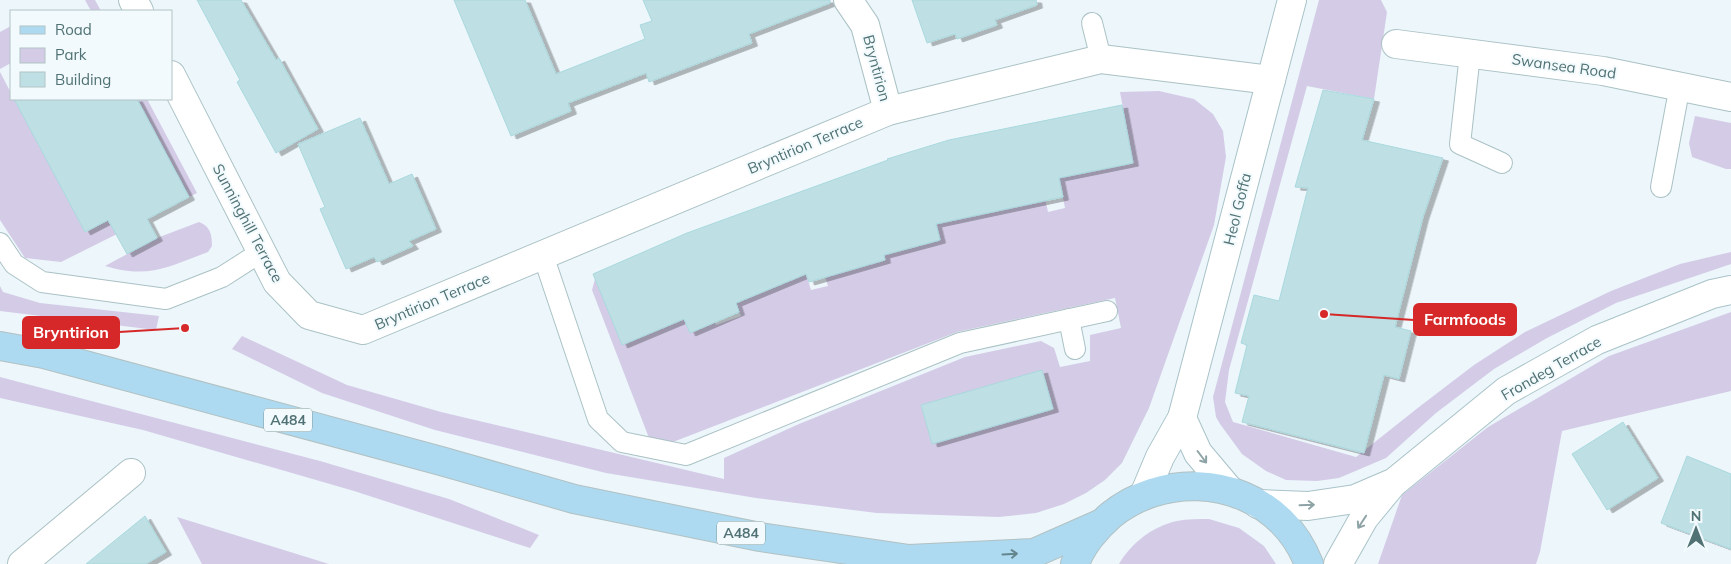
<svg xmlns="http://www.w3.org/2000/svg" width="1731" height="564" font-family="Mulish,sans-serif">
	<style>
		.green { fill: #d4cbe7 }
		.building { fill: #bedfe3; stroke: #a9d9de; filter: url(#shadow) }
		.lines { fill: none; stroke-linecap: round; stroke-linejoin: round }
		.lane-casing { stroke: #abc2c5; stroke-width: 22 }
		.street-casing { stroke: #abc2c5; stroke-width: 30 }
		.secondary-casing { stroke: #a9c3c8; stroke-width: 30 }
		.primary-casing { stroke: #b2c1c2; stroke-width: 30 }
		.lane { stroke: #fff; stroke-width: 20 }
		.street { stroke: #fff; stroke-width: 28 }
		.secondary { stroke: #fff; stroke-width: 28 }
		.primary { stroke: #addaf1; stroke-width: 28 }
		.oneway { stroke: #8ea3a5 }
		.oneway2 { stroke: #63878d }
		.labels { text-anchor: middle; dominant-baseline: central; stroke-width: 4; stroke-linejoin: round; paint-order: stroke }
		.shield { fill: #f2fafd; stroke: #819b9d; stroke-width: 1 }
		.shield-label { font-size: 14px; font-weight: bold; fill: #517274 }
		.street-label { font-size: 15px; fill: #517274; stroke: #f2fafd }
		.leader { fill: none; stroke: #d62828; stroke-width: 2 }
		.callout-dot { fill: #d62828; stroke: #f2fafd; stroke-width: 2 }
		.callout { fill: #d62828; stroke: #d62828; stroke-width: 2 }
		.callout-label { font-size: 16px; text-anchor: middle; font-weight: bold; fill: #fff }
	</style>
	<defs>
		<filter id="shadow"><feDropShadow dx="5.5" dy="3" stdDeviation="0" flood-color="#0004"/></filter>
	</defs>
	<rect width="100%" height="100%" fill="#ecf6fb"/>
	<g class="green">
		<polygon points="85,0 95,0 101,11 91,11"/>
		<polygon points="1319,0 1381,0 1387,12 1374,99 1307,86 1229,370 1225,402 1233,422 1356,457 1419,407 1474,365 1525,332 1611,291 1680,264 1731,252 1731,264 1616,303 1547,338 1494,369 1436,413 1386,458 1339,478 1317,481 1286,480 1266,471 1242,454 1220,424 1216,417 1213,397"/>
		<polygon points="11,26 11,63 0,69 0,32"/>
		<polygon points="0,72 11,93 11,99 14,99 23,115 56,99 83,99 86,232 140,204 147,219 61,262 25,258 0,220"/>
		<polygon points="1159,91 1194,99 1213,114 1223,131 1226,157 1214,225 1149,408 1122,463 1105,480 1086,493 1064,504 1036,513 999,517 877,513 756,498 606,473 435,430 322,393 232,349 242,336 347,385 441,412 724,479 724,458 799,424 965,357 1041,341 1054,348 1060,367 1090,361 1090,335 1121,328 1115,298 957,332 673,442 649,438 592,290 595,279 669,285 690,333 709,325 696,274 716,325 741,316 721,264 779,285 795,279 781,243 795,237 811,290 828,286 811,231 864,266 885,260 874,214 922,245 940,240 927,182 977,215 1000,211 1036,154 1048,212 1065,208 1058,173 1099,170 1133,163 1120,92"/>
		<polygon points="137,99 147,99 197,193 189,197"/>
		<polygon points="1695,116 1731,123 1731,169 1726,169 1692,157 1689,143"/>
		<path d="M 199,222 C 210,226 212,234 212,246 L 208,252 C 168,267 148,279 105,266 L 157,238 Z"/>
		<polygon points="0,286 3,292 40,303 159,316 156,330 0,311"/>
		<polygon points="1731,312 1731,391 1562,431 1540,552 1536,564 1378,564 1402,495 1488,427 1609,356"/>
		<polygon points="0,377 320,461 449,499 539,535 530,548 354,491 143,430 0,398"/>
		<polygon points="177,517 329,564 202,564"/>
		<path d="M 1209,519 L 1239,528 L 1264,546 L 1276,564 L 1119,564 C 1131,543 1153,526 1177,521 C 1187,519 1199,519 1209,519 Z"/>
	</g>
	<g class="building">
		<polygon points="197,0 241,0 276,60 279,58 318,129 276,153 237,82 240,80"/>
		<polygon points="454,0 525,0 556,74 645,39 640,25 652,21 643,0 830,0 830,3 749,34 752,43 649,82 646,73 568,103 571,111 511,136"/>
		<polygon points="912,0 1036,0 1037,5 995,20 997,25 957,39 955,34 927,43"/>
		<polygon points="1323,90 1374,99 1362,140 1443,158 1423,217 1395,327 1411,331 1399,379 1384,375 1364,453 1242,422 1249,396 1235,393 1247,345 1241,343 1254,295 1279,301 1308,188 1295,187"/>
		<polygon points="14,99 137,99 189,197 147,219 157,238 127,254 108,220 85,232"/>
		<polygon points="1122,105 1133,163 1059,178 1063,197 936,224 940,240 884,255 885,260 809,282 806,274 736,303 739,312 690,333 684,319 622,345 593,274 687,233 888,160 887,159 949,140"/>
		<polygon points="360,118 389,184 412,174 436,229 409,241 413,246 377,262 374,257 346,269 320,209 325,207 298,144"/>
		<polygon points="1042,370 1053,409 932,444 921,405"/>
		<polygon points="1623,422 1658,478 1607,510 1572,454"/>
		<polygon points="1687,456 1731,474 1731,549 1661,523"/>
		<polygon points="145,516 166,552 146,564 86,564"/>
	</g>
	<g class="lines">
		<g class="lane-casing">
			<g id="lane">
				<polyline points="1092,23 1101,59"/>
				<polyline points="1470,54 1460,144 1502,163"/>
				<polyline points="1661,187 1680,85"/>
				<polyline points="0,243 14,264 42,282 166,299 222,277 261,252"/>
				<polyline points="543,255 598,419 622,442 686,455 960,343 1107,311"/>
				<polyline points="1069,319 1075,349"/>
			</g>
		</g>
		<g class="street-casing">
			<g id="street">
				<polyline points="133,0 139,11"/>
				<polyline points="848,0 865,25 888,111"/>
				<polyline points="1396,44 1603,71 1731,97"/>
				<polyline points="171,75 277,282 309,315 363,330 888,111 1101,59 1271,80"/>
				<polyline points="22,564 131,473"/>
			</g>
		</g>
		<g class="secondary-casing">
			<g id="secondary">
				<polyline points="1182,418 1198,453 1230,491"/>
				<polyline points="1144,495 1160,457 1182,418 1292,0"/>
				<polyline points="1258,504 1308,506 1355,499 1390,484"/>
				<polyline points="1338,564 1364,518 1392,484 1506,391 1597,340 1712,294 1731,290"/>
			</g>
		</g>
		<g class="primary-casing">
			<g id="primary">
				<polyline points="0,346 44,354 441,461 574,499 760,537 909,559 1034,553 1102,523"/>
				<path d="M 1075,564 C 1081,546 1097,527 1111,515 C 1161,475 1236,476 1282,522 C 1294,534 1303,549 1309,564"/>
			</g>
		</g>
		<use href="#lane" class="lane"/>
		<use href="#street" class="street"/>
		<use href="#secondary" class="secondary"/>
		<use href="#primary" class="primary"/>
	</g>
	<defs><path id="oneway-shaft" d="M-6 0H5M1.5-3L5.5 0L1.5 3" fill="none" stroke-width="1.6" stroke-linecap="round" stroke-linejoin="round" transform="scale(1.25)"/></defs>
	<g class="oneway">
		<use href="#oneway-shaft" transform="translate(1202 457) rotate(53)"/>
		<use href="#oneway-shaft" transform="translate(1307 505) rotate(-2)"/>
		<use href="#oneway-shaft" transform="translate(1362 522) rotate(123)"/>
	</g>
	<use class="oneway2" href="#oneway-shaft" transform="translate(1010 554) rotate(-3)"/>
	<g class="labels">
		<g class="shield">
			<rect x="264" y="408.5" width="48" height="23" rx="4"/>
			<rect x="717" y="521.5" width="48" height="23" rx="4"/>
		</g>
		<g class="shield-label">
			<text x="288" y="420">A484</text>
			<text x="741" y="533">A484</text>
		</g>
		<g class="street-label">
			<text transform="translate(1564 66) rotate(8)">Swansea Road</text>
			<text transform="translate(877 68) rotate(75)">Bryntirion</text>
			<text transform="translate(805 145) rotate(-23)">Bryntirion Terrace</text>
			<text transform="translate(1237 209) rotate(-76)">Heol Goffa</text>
			<text transform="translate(248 223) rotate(62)">Sunninghill Terrace</text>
			<text transform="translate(432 301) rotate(-23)">Bryntirion Terrace</text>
			<text transform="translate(1551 368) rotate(-30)">Frondeg Terrace</text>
		</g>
	</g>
	<path class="leader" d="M1324 314L1414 320M185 328L119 332"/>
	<g class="callout-dot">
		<circle cx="1324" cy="314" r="5"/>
		<circle cx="185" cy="328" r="5"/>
	</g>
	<g class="callout">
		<rect x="1414" y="304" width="102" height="31" rx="5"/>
		<rect x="23" y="317" width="96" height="31" rx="5"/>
	</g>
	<g class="callout-label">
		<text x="1465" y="325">Farmfoods</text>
		<text x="71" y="338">Bryntirion</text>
	</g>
	<rect x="10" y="10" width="162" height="90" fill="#f2fafd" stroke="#b2c4c6"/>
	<rect x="20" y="26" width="25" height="8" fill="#addaf1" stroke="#b2c4c6"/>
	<text x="55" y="35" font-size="15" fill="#517274">Road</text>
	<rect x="20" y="48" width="25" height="15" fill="#d4cbe7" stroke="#b2c4c6"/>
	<text x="55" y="60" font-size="15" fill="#517274">Park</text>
	<rect x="20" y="72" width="25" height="15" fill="#bedfe3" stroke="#b2c4c6"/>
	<text x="55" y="85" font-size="15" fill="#517274">Building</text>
	<g transform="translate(1696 529)" stroke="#f2fafd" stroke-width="4" paint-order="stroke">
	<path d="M0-4L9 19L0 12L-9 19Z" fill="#517274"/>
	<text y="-8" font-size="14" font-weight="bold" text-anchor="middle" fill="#517274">N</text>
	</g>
</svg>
